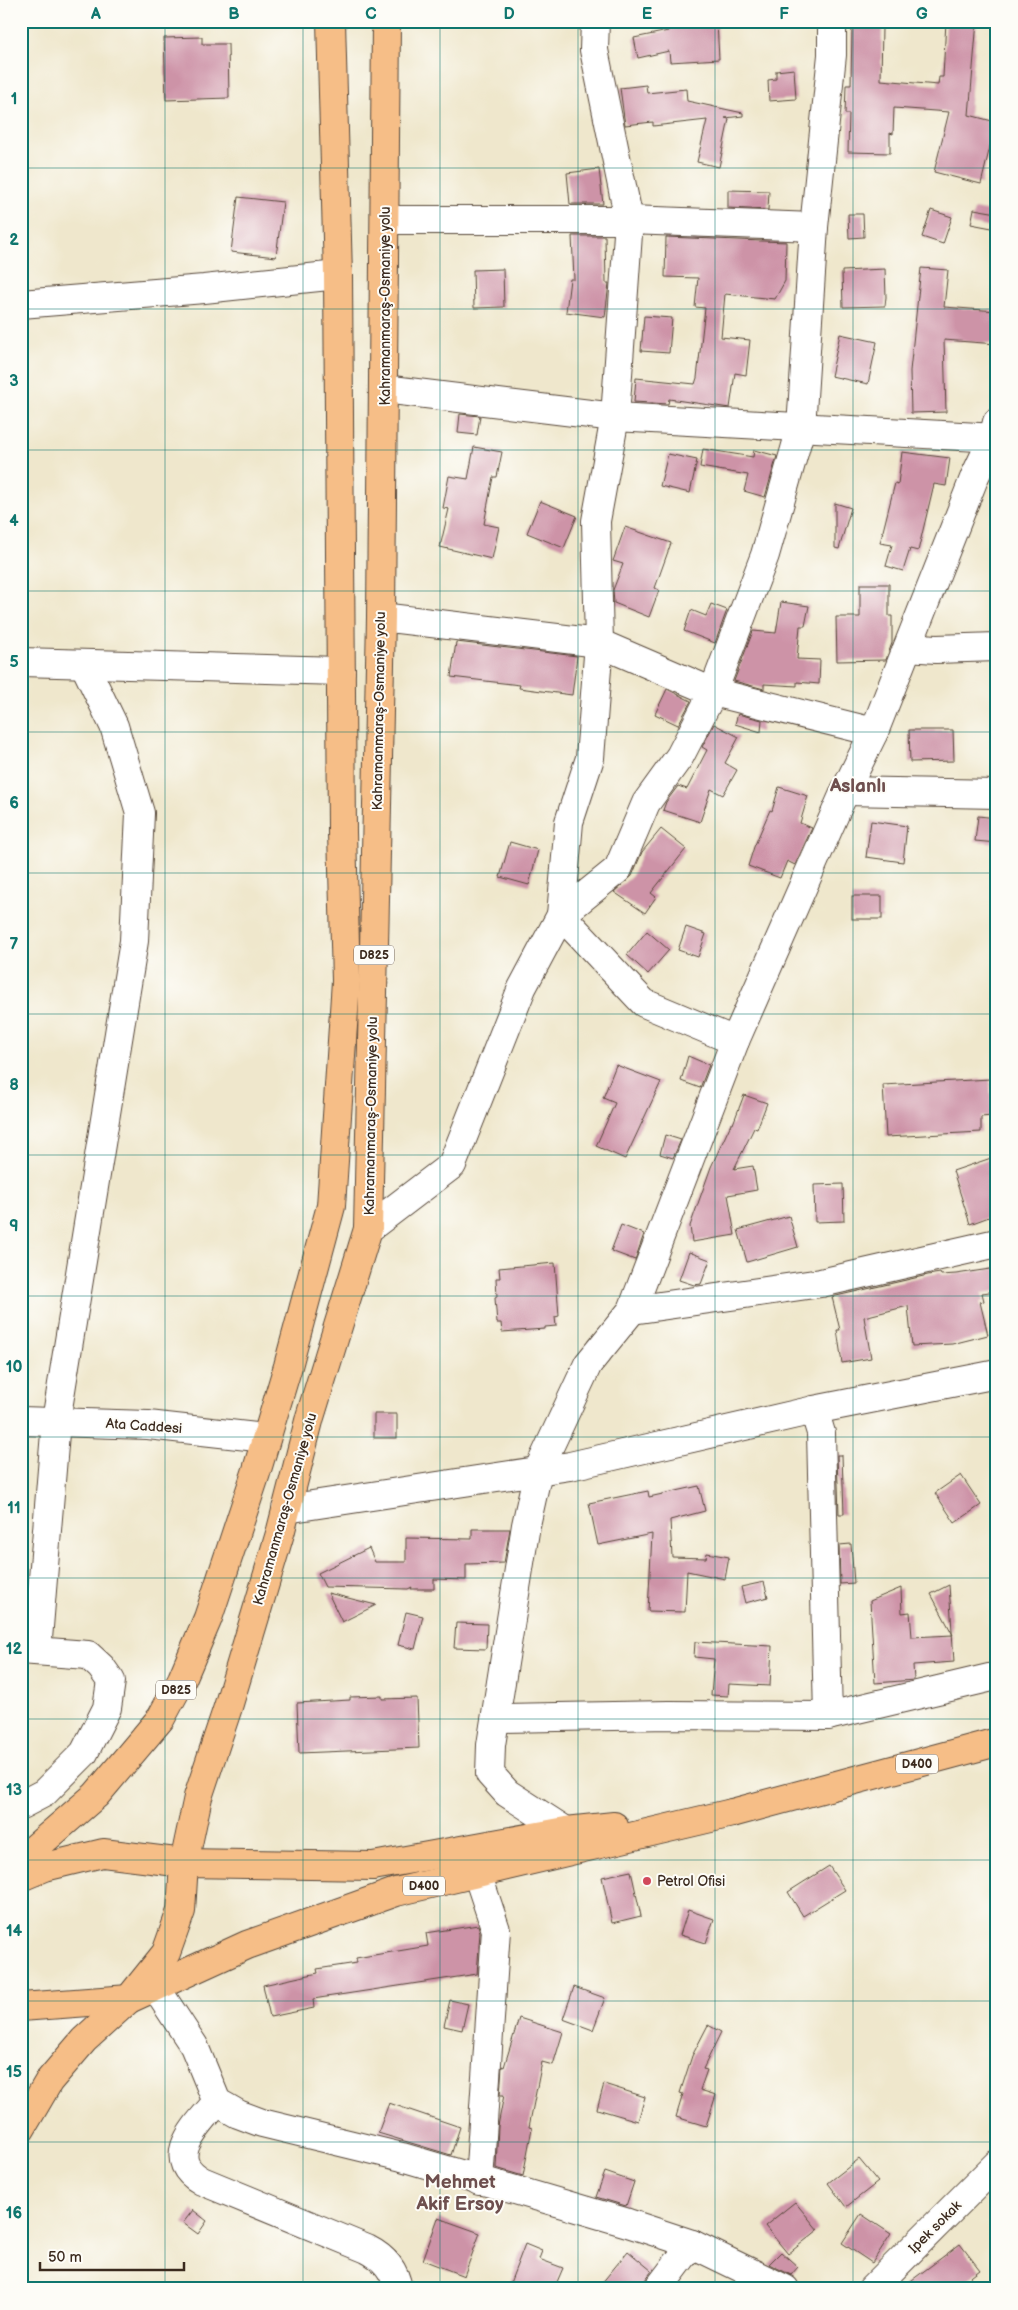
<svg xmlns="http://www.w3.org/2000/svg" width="1018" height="2310" font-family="'Balsamiq Sans',sans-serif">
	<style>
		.building { fill: #cd93a7 }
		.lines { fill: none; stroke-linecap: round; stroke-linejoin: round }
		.minor-casing { stroke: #564638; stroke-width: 30 }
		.major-casing { stroke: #564638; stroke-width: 30 }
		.highway-casing { stroke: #564638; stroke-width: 30 }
		.minor { stroke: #fff; stroke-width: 28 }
		.major { stroke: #f6be87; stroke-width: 28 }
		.highway { stroke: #f6be87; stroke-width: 28 }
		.grid { fill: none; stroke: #0f766e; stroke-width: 1; stroke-opacity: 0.55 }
		.poi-dot { fill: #d1495b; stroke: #fdfcf7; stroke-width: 2 }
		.labels { text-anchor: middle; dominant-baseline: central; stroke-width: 4; stroke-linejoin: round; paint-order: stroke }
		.shield { fill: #fdfcf7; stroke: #75695f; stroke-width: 1 }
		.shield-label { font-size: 12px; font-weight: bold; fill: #3b2a1e }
		.street-label { font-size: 14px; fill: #3b2a1e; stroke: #fdfcf7 }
		.poi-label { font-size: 14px; fill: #3b2a1e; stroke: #fdfcf7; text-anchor: start }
		.district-label { font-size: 19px; font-weight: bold; fill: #6e4f4e; stroke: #fdfcf7 }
		.neatline { fill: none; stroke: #0f766e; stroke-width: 2 }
		.grid-label { font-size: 16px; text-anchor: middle; font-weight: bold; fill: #0f766e }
	</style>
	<rect width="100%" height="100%" fill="#fdfcf7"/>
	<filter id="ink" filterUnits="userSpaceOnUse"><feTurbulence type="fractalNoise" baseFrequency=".02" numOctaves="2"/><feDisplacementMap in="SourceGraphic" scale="10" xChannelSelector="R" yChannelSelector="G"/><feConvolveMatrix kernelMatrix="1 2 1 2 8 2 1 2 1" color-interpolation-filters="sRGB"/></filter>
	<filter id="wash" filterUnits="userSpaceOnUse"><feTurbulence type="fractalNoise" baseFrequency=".0096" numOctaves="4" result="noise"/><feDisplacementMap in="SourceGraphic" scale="20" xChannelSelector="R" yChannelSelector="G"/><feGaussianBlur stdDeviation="1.12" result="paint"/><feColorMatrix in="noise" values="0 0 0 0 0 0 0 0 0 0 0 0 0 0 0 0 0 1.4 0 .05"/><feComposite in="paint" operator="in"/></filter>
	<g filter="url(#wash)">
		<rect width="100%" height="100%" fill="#efe7cc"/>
		<g id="blocks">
			<g class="building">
				<polygon points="946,21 977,21 969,115 996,122 981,184 934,172 949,112 894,108 893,134 890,133 890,153 848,152 849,114 845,114 846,85 851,85 852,26 882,27 881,80 938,85 939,77 943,77"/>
				<polygon points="717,22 719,59 670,62 669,51 638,58 634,38 668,31 668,25"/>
				<polygon points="202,37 202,44 228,44 229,98 166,100 164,38"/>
				<polygon points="794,69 796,99 769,101 768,80 776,79 776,71"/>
				<polygon points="646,85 647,93 686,89 687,101 743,113 743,116 725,118 729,119 719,167 697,162 707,120 653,126 653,122 625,125 620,88"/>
				<polygon points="599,169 603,204 570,204 567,173"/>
				<polygon points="728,190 769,191 768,210 728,208"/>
				<polygon points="238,197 283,202 276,257 231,252"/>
				<polygon points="974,209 997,213 997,229 971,224"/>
				<polygon points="931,210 952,217 943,244 922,237"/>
				<polygon points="848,214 863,214 864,237 849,238"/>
				<polygon points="572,236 605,236 606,283 609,283 605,317 566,312 570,279 574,279"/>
				<polygon points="666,237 786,242 785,281 775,299 725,294 721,337 750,340 746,375 735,373 730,408 669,399 668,404 634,402 636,378 695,384 697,378 705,308 695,307 698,278 665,277"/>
				<polygon points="921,268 948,270 944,307 997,311 997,344 944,340 946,412 911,413 910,371"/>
				<polygon points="503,269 504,307 474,308 473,270"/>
				<polygon points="885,269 886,297 885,306 843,307 842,271"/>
				<polygon points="644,316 672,318 669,353 641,351"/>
				<polygon points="840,334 877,342 868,384 831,376"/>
				<polygon points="460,414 480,416 477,435 458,433"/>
				<polygon points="474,447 502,452 497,477 493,477 484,524 499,527 492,559 440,547 449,509 443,508 449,476 468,479"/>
				<polygon points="703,449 753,457 754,450 777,456 765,497 744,491 748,475 700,467"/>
				<polygon points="902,452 950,458 946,486 934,484 918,551 910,549 903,571 886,566 892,545 880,543 895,483 898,484"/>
				<polygon points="668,454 697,460 690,493 660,486"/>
				<polygon points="540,501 577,516 564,548 527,533"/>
				<polygon points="835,503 851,508 839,549 835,548"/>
				<polygon points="625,527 671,543 655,588 659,590 649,617 614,603 613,590 623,564 613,561"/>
				<polygon points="860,584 889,584 889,616 892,616 892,643 886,660 837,661 836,617 860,617"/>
				<polygon points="781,602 809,606 805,626 800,626 797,659 820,660 819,684 797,682 797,686 764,684 764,689 734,681 753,631 776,633"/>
				<polygon points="711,604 727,610 715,643 684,631 691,610 706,616"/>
				<polygon points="456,642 577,656 572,695 519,688 520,685 451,677"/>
				<polygon points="667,689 691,701 678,725 655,714"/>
				<polygon points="738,714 762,720 761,732 735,724"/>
				<polygon points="714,724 739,737 725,763 737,770 723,795 711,789 700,822 663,810 666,802 678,786 687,789 707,750 702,747"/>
				<polygon points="909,730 953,730 954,761 910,762"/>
				<polygon points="779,787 808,796 800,823 812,828 795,865 787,861 780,878 748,866 754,847 770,810 772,811"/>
				<polygon points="978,816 997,818 997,843 975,841"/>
				<polygon points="871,821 907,826 903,862 866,857"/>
				<polygon points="661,829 686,849 651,893 656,897 645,913 614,892 632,876 642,852"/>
				<polygon points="510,842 538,850 529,885 500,877"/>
				<rect x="852" y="896" width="30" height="23"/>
				<polygon points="686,927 706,934 698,957 678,950"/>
				<polygon points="647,931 669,950 648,974 627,955"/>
				<polygon points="688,1056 709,1065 700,1088 681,1081"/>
				<polygon points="616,1065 661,1082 625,1159 596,1146 615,1103 603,1098"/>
				<polygon points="990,1079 992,1116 981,1117 981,1132 886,1137 883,1085"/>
				<polygon points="744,1095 767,1103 757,1129 754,1128 734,1169 753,1166 757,1190 728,1195 735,1235 692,1242 690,1226 711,1167 731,1124 733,1124"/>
				<polygon points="665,1135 681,1140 673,1158 660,1154"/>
				<polygon points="997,1156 997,1214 970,1224 953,1171"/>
				<polygon points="843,1184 844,1221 815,1222 814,1185"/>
				<polygon points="789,1216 798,1247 747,1262 738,1230"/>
				<polygon points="621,1225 644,1234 635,1260 611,1251"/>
				<polygon points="689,1252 710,1260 701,1284 694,1285 679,1280"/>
				<polygon points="555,1263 559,1316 555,1317 556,1326 545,1327 545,1329 502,1332 501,1323 497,1323 495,1298 497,1297 496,1278 500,1278 499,1268"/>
				<polygon points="997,1268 997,1291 982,1293 984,1301 980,1302 988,1335 952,1344 912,1346 908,1306 864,1317 871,1358 842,1363 837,1330 840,1330 832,1297 928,1275 940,1273 941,1275 956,1274"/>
				<rect x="374" y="1414" width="23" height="24"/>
				<polygon points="837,1455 842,1455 844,1514 839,1514"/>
				<polygon points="961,1475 981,1505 955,1523 935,1493"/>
				<polygon points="699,1486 705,1511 670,1520 672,1557 706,1558 707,1553 729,1557 725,1579 687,1571 685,1612 648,1611 652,1534 598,1545 589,1503 648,1491 649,1497"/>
				<polygon points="472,1529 510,1529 504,1563 466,1564 466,1580 434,1579 434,1589 411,1589 412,1587 408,1589 325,1587 318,1573 369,1548 375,1562 406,1562 406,1538 472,1539"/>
				<polygon points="851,1544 854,1583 840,1584 839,1545"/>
				<polygon points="764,1582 768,1597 745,1603 741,1587"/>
				<polygon points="949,1585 954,1662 913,1665 914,1680 875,1683 870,1601 901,1588 902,1613 910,1612 912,1637 953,1635 931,1594"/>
				<polygon points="328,1593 376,1605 342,1622"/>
				<polygon points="406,1612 423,1616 415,1649 398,1645"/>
				<polygon points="456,1623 487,1624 486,1649 454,1648"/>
				<polygon points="695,1642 772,1646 770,1686 729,1684 728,1696 711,1695 714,1659 694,1657"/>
				<polygon points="382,1696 382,1699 417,1698 419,1748 299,1753 297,1703 350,1700 350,1697"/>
				<polygon points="829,1866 845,1890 803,1916 788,1892"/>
				<polygon points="631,1871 641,1916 612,1923 602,1877"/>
				<polygon points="688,1910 714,1919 706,1943 680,1935"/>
				<polygon points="478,1925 480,1932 477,1974 313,1999 314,2008 270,2017 263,1985 318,1973 317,1969 357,1963 356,1958 428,1946 426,1933"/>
				<polygon points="574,1987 605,1998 593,2030 563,2019"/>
				<polygon points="450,2000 468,2004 462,2030 444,2026"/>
				<polygon points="519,2018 563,2032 553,2065 542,2062 529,2127 532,2128 523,2176 496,2168 498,2126 504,2095 500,2095 502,2066 504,2067"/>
				<polygon points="708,2025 721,2032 703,2069 707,2070 700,2090 716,2095 706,2126 676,2117 683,2094 680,2093 692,2056"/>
				<polygon points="604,2084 645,2097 638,2121 597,2109"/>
				<polygon points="389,2103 460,2127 451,2155 378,2133"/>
				<polygon points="859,2159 878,2182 846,2207 828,2183"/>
				<polygon points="605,2172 634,2182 626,2206 596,2197"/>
				<polygon points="795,2202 818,2230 788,2254 765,2226"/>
				<polygon points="193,2210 207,2221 198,2234 183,2223"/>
				<polygon points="861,2214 891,2234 872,2263 842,2243"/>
				<polygon points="438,2218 480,2233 464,2276 423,2260"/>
				<polygon points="525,2244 542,2251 539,2259 563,2268 554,2289 526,2289 510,2283"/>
				<polygon points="960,2244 980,2270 955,2289 900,2289"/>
				<polygon points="628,2251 652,2271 645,2280 643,2289 597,2289"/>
				<polygon points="781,2252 798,2267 791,2275 769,2264"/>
			</g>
		</g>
	</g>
	<g filter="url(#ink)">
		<use href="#blocks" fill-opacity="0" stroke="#564638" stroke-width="1"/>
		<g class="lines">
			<g class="minor-casing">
				<g id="minor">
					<polyline points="595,21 594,50 629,220 615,417 596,521 599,643 590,758 569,822 561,915 644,1003 735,1041"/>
					<polyline points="385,220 629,220 814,227"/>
					<polyline points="21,304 204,289 338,275"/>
					<polyline points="384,389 615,417 997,438"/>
					<polyline points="381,617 599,643 713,692 874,732"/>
					<polyline points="908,647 936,649 997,647"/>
					<polyline points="21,662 341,671"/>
					<polyline points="845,791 997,794"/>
					<polyline points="368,1229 452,1165 522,988 561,915 618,869 646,803 680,756 713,692 765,555 801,428 814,227 832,55 832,21"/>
					<polyline points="632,1310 821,1283 997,1243"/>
					<polyline points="814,1410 821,1433 828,1716"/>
					<polyline points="21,1421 148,1425 266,1438"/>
					<polyline points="286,1509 570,1466 814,1410 997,1374"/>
					<polyline points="21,1650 88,1655 101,1667 111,1681 107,1708 84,1753 44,1793 21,1805"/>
					<polyline points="37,1651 56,1421 134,941 140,813 114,726 84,664"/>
					<polyline points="497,1718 669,1715 828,1716 997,1676"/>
					<polyline points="566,1831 507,1793 490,1774 491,1745 526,1525 538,1471 588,1364 632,1310 735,1041 845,791 874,732 975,476 993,438 997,422"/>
					<polyline points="477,1873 496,1930 479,2181"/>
					<polyline points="156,1988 194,2046 217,2102 238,2114 262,2123 402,2157 628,2223 692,2244 785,2289"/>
					<path d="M 217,2102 C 198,2125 161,2158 202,2181 L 367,2249 C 383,2257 395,2270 398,2289"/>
					<polyline points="658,2289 692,2244"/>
					<polyline points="872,2289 997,2164"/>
				</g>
			</g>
			<g class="major-casing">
				<polyline id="major" points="732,1813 997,1742"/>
			</g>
			<g class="highway-casing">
				<g id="highway">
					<polyline points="21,1860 96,1795 161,1718 182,1679 208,1618 256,1473 288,1366 331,1206 346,981 342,832 338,275 331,21"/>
					<polyline points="21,1877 45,1867 103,1853 184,1863 373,1866 566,1831 614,1826"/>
					<polyline points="21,2007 129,1999 247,1945 396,1892 732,1813"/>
					<polyline points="21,2129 49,2081 84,2040 129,1999 166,1953 181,1911 184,1863 198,1797 228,1707 281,1530 310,1417 368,1229 381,617 386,21"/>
				</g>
			</g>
			<use href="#minor" class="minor"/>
			<use href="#major" class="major"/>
			<use href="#highway" class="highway"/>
		</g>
	</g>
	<path class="grid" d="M 165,21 L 165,2289M 303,21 L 303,2289M 440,21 L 440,2289M 578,21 L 578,2289M 715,21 L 715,2289M 853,21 L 853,2289M 21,168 L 997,168M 21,309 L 997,309M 21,450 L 997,450M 21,591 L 997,591M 21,732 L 997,732M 21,873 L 997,873M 21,1014 L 997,1014M 21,1155 L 997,1155M 21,1296 L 997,1296M 21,1437 L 997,1437M 21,1578 L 997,1578M 21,1719 L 997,1719M 21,1860 L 997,1860M 21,2001 L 997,2001M 21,2142 L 997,2142"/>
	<circle class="poi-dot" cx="647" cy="1881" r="5"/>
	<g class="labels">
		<g class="shield">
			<rect x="354" y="945.5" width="40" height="19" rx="4"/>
			<rect x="156" y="1680.5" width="40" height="19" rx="4"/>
			<rect x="896" y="1754.5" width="42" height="19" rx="4"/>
			<rect x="403" y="1876.5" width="42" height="19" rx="4"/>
		</g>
		<g class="shield-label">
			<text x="374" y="955">D825</text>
			<text x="176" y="1690">D825</text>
			<text x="917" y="1764">D400</text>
			<text x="424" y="1886">D400</text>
		</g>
		<g class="street-label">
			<text transform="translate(385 306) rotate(-90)">Kahramanmaraş-Osmaniye yolu</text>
			<text transform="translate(379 711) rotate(-89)">Kahramanmaraş-Osmaniye yolu</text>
			<text transform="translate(371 1116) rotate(-89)">Kahramanmaraş-Osmaniye yolu</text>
			<text transform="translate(144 1426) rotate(4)">Ata Caddesi</text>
			<text transform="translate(285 1509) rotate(-74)">Kahramanmaraş-Osmaniye yolu</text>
			<text transform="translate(935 2227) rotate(-45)">Ipek sokak</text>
		</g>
		<g class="poi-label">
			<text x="657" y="1881">Petrol Ofisi</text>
		</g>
		<g class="district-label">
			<text x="858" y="786">Aslanlı</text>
			<text x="460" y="2182">Mehmet<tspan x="460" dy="22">Akif Ersoy</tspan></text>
		</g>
	</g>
	<rect width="1018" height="2310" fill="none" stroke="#fdfcf7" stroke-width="55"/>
	<path d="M40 2262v8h144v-8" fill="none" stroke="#3b2a1e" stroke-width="2.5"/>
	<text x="48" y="2262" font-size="15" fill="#3b2a1e" stroke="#fdfcf7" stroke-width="4" paint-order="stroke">50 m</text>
	<rect x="28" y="28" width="962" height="2254" class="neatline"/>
	<g class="grid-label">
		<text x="96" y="19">A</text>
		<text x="234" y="19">B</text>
		<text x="371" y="19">C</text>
		<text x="509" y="19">D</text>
		<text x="647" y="19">E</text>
		<text x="784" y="19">F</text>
		<text x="922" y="19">G</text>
		<text x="14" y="104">1</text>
		<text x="14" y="245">2</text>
		<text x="14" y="386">3</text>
		<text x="14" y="526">4</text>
		<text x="14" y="667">5</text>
		<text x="14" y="808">6</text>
		<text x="14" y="949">7</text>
		<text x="14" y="1090">8</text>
		<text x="14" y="1231">9</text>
		<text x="14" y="1372">10</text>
		<text x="14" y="1513">11</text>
		<text x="14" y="1654">12</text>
		<text x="14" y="1795">13</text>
		<text x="14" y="1936">14</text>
		<text x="14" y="2077">15</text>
		<text x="14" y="2218">16</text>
	</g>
</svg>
